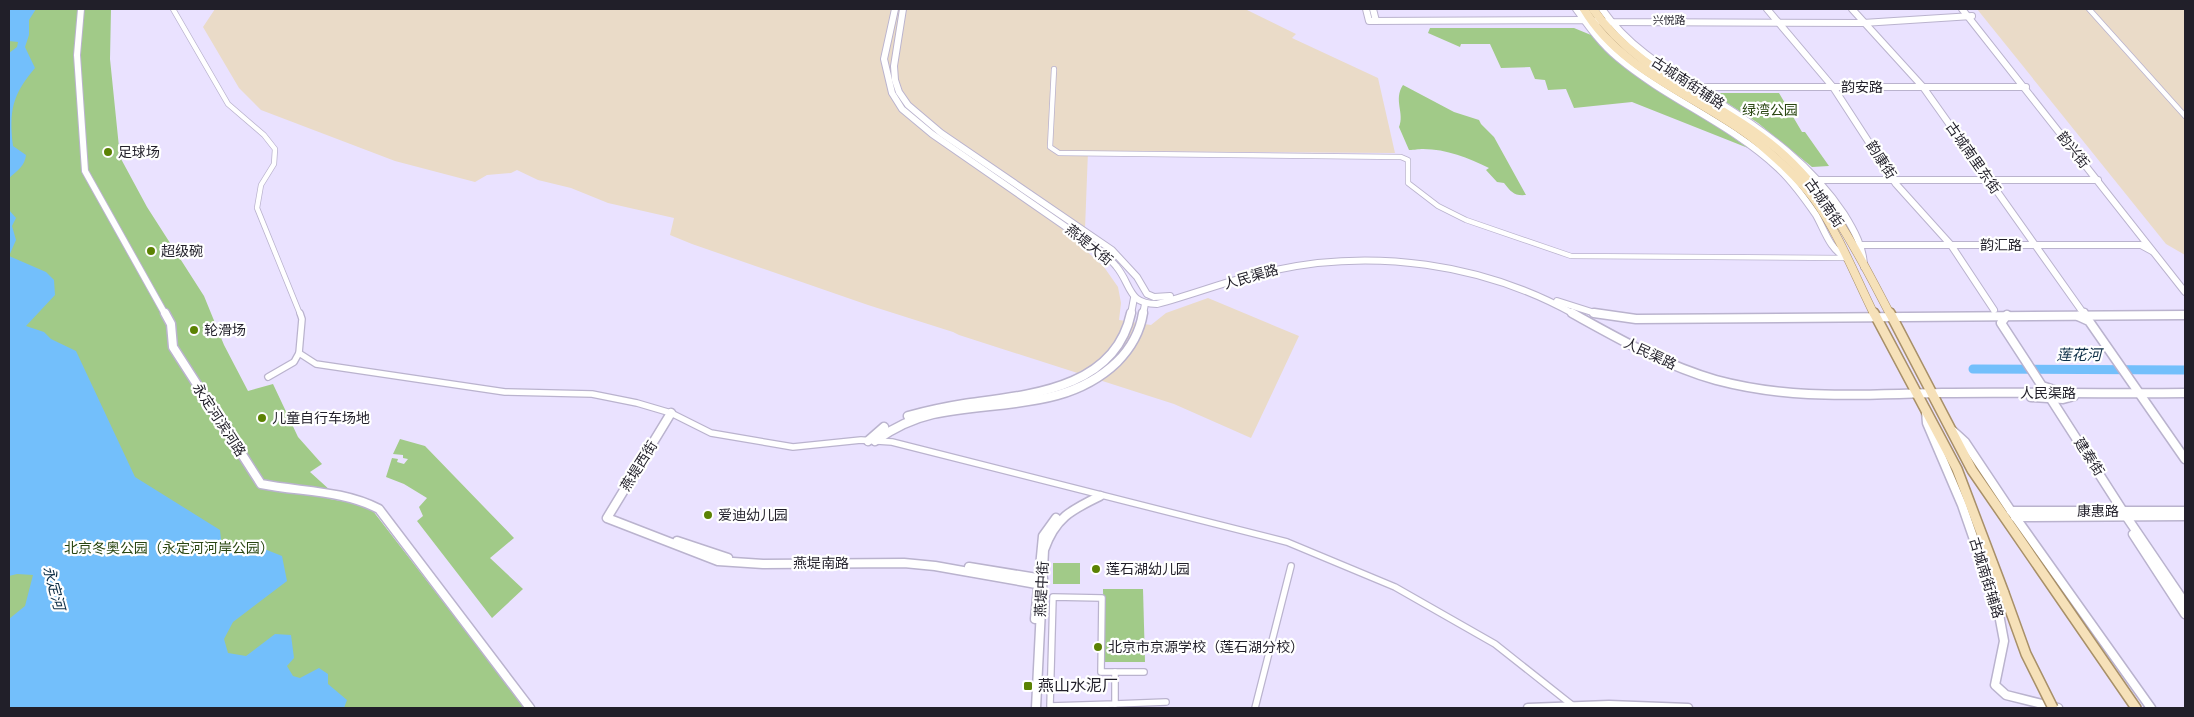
<svg xmlns="http://www.w3.org/2000/svg" width="2194" height="717" font-family="Signika,'Noto Sans SC',sans-serif">
	<style>
		.industrial { fill: #eadbc8 }
		.green { fill: #a1ca88 }
		.water { fill: #73bffb }
		.lines { fill: none; stroke-linecap: round; stroke-linejoin: round }
		.river { stroke: #73bffb; stroke-width: 9 }
		.street-far1-casing { stroke: #bab3ce; stroke-width: 6 }
		.street-casing { stroke: #bab3ce; stroke-width: 8 }
		.secondary-far1-casing { stroke: #bab3ce; stroke-width: 8 }
		.secondary-casing { stroke: #bab3ce; stroke-width: 11 }
		.primary-far1-casing { stroke: #a89069; stroke-width: 9 }
		.primary-casing { stroke: #a89069; stroke-width: 12 }
		.street-far1 { stroke: #fff; stroke-width: 4.5 }
		.street { stroke: #fff; stroke-width: 5.5 }
		.secondary-far1 { stroke: #fff; stroke-width: 6 }
		.secondary { stroke: #fff; stroke-width: 8 }
		.primary-far1 { stroke: #f6e1b9; stroke-width: 8 }
		.primary { stroke: #f6e1b9; stroke-width: 9 }
		.primary-bridge-casing { stroke: #a89069; stroke-width: 12; stroke-linecap: butt }
		.primary-bridge { stroke: #f6e1b9; stroke-width: 9 }
		.poi-dot { fill: #5b8203; stroke: #fff; stroke-width: 2 }
		.labels { text-anchor: middle; dominant-baseline: central; stroke-width: 4.5; stroke-linejoin: round; paint-order: stroke }
		.far-street-label { font-size: 11px; fill: #211f29; stroke: #fff }
		.street-label { font-size: 14px; fill: #211f29; stroke: #fff }
		.park-label { font-size: 14px; fill: #294611; stroke: #fff }
		.poi-label { font-size: 14px; fill: #211f29; stroke: #fff; text-anchor: start }
		.water-label { font-size: 15px; font-style: italic; fill: #0e2f47; stroke: #fff }
		.near-poi-label { font-size: 16px; fill: #211f29; stroke: #fff; text-anchor: start }
	</style>
	<rect width="100%" height="100%" fill="#eae2ff"/>
	<g class="industrial">
		<polygon points="215,9 1245,9 1296,34 1292,38 1378,78 1395,153 1088,151 1085,229 1081,246 1104,267 1118,287 1121,303 1119,320 1151,325 1166,313 1208,298 1299,336 1251,438 1174,404 959,335 953,332 868,305 692,244 670,235 674,218 608,203 571,188 538,180 517,170 511,173 487,175 475,182 395,161 261,110 239,88 203,27"/>
		<polygon points="1977,9 2185,9 2185,255 2166,244"/>
	</g>
	<g class="green">
		<polygon points="9,9 111,9 110,59 120,157 147,207 204,296 224,345 248,391 273,384 298,437 322,464 310,472 331,491 330,499 359,504 373,511 525,708 9,708"/>
		<polygon points="1430,28 1574,28 1591,35 1606,48 1748,148 1632,102 1574,108 1566,89 1548,90 1545,80 1535,79 1530,67 1501,68 1490,44 1461,44 1460,47 1428,33"/>
		<path d="M 1403,85 L 1454,112 L 1479,120 L 1481,124 L 1494,137 L 1526,195 C 1514,196 1511,192 1504,183 L 1497,182 L 1486,170 L 1489,168 C 1468,158 1447,149 1423,149 C 1418,149 1415,150 1409,150 L 1399,127 C 1405,113 1393,100 1403,85 Z"/>
		<polygon points="1716,93 1779,93 1802,132 1805,132 1829,166 1812,167 1758,123 1715,95"/>
		<polygon points="400,439 425,446 514,538 490,558 523,589 492,618 417,521 423,516 419,507 427,498 404,484 386,477 392,458 398,459 397,462 404,464 408,459 403,458 403,455 393,454"/>
		<rect x="1053" y="563" width="27" height="21"/>
		<polygon points="1103,589 1143,589 1145,662 1104,662"/>
	</g>
	<g class="water">
		<path d="M 9,9 L 36,9 L 29,20 L 29,35 L 25,47 L 35,68 C 12,95 9,111 13,146 L 26,155 C 25,166 17,171 9,178 L 9,53 L 17,47 L 18,42 L 9,41 Z"/>
		<polygon points="9,210 16,218 12,226 16,240 9,256 46,272 54,280 55,295 26,326 44,332 51,339 76,351 135,477 220,530 222,549 257,546 282,556 287,581 233,622 224,639 228,653 246,656 275,634 291,635 294,658 287,666 293,676 300,678 319,668 328,674 328,684 347,700 344,708 9,708 9,619 25,606 33,575 17,574 9,576"/>
	</g>
	<g class="lines">
		<polyline class="river" points="1973,369 2185,370"/>
		<g class="street-far1-casing">
			<g id="street-far1">
				<polyline points="173,9 228,104 264,135 275,149 274,164 261,185 257,208 300,314"/>
				<polyline points="2089,9 2185,116"/>
				<polyline points="1054,69 1050,147 1059,153 1401,157 1408,160 1408,183 1438,206 1466,220 1571,256 1846,258"/>
			</g>
		</g>
		<g class="street-casing">
			<g id="street">
				<polyline points="300,313 302,319 299,353 316,364 505,392 592,394 637,403 671,413 711,433 793,447 861,440 892,442 1287,542 1395,587 1495,644 1572,705"/>
				<polyline points="268,377 294,362 299,353"/>
				<polygon points="1053,597 1102,598 1101,672 1115,672 1115,704 1050,706"/>
				<polyline points="1115,672 1144,672"/>
				<polyline points="1115,704 1166,702"/>
				<polyline points="1255,708 1291,566"/>
			</g>
		</g>
		<g class="secondary-far1-casing">
			<g id="secondary-far1">
				<polyline points="81,9 77,55 85,171 165,314"/>
				<path d="M 895,9 L 884,59 L 892,93 L 902,109 L 932,134 L 1102,252 C 1107,257 1112,261 1116,266 C 1132,285 1127,304 1157,304 C 1195,294 1232,279 1270,271 C 1373,248 1482,263 1574,314"/>
				<polyline points="903,9 894,66 895,80 899,92 908,105 941,133 1112,250 1137,277 1147,294 1154,297 1170,296"/>
				<polyline points="1366,9 1369,21 1583,20 1611,22 1863,23 1972,16"/>
				<polyline points="1373,9 1376,21"/>
				<path d="M 1576,9 C 1589,27 1601,44 1618,58 C 1668,100 1730,123 1778,168 C 1792,181 1805,199 1816,215 C 1825,231 1829,248 1846,258"/>
				<path d="M 1602,9 C 1631,51 1675,74 1717,101 C 1766,132 1812,165 1844,214 C 1854,230 1864,248 1864,267"/>
				<polyline points="1767,9 1833,87 1896,184 1951,245 1994,310"/>
				<polyline points="1852,9 1923,87 2084,314"/>
				<polyline points="1962,9 2185,292"/>
				<polyline points="1695,87 2026,87"/>
				<polyline points="1818,180 2098,180"/>
				<polyline points="1860,245 2141,245 2152,251"/>
				<polyline points="1557,301 1598,314"/>
				<polyline points="1131,314 1134,298"/>
				<polyline points="1143,314 1145,304"/>
			</g>
		</g>
		<g class="secondary-casing">
			<g id="secondary">
				<path d="M 165,313 L 171,324 L 173,347 L 261,484 C 301,492 342,490 379,509 L 530,708"/>
				<path d="M 1572,313 C 1619,339 1664,365 1716,380 C 1795,401 1862,394 1942,393 C 2023,392 2104,394 2185,393"/>
				<polyline points="1594,313 1636,319 2185,315"/>
				<polyline points="2084,313 2085,315"/>
				<polyline points="2007,315 2001,323 2042,386 2057,391"/>
				<polyline points="2078,316 2089,321 2185,459"/>
				<polyline points="2031,397 2063,399 2074,396"/>
				<polyline points="2051,399 2126,516 2185,603"/>
				<polyline points="1926,412 1927,423 1962,505 1998,609 2004,641 1995,685 2006,695 2058,708"/>
				<polyline points="671,413 607,518 718,561 763,564 904,563 935,566 1042,585"/>
				<path d="M 908,416 C 927,411 945,407 964,404 C 1027,395 1115,390 1131,313"/>
				<polyline points="1953,431 1965,442 2011,511 2151,708"/>
				<polyline points="868,441 884,427"/>
				<path d="M 875,441 C 893,428 911,419 933,414 C 996,400 1066,411 1117,362 C 1131,348 1140,332 1143,313"/>
				<polyline points="2011,511 2185,511"/>
				<polyline points="2015,517 2185,516"/>
				<polyline points="2133,534 2185,614"/>
				<polyline points="677,541 728,558"/>
				<polyline points="969,567 1043,579"/>
				<polyline points="1035,619 1043,536 1056,518"/>
				<path d="M 1036,708 L 1044,550 C 1055,518 1071,510 1100,496"/>
				<polyline points="1528,708 1609,705 1688,708"/>
			</g>
		</g>
		<g class="primary-far1-casing">
			<g id="primary-far1">
				<path d="M 1584,9 C 1621,72 1700,97 1755,140 C 1776,158 1798,177 1814,199 C 1839,234 1855,276 1874,314"/>
				<path d="M 1593,9 C 1637,74 1719,100 1777,149 C 1829,193 1859,255 1890,314"/>
			</g>
		</g>
		<g class="primary-casing">
			<g id="primary">
				<polyline points="1874,313 1957,469 2004,593"/>
				<polyline points="1890,313 1972,470 2136,708"/>
			</g>
		</g>
		<use href="#street-far1" class="street-far1"/>
		<use href="#street" class="street"/>
		<use href="#secondary-far1" class="secondary-far1"/>
		<use href="#secondary" class="secondary"/>
		<use href="#primary-far1" class="primary-far1"/>
		<use href="#primary" class="primary"/>
		<g class="primary-bridge-casing">
			<polyline id="primary-bridge" points="2004,593 2026,654 2053,708"/>
		</g>
		<use href="#primary-bridge" class="primary-bridge"/>
	</g>
	<g class="poi-dot">
		<circle cx="108" cy="152" r="5"/>
		<circle cx="151" cy="251" r="5"/>
		<circle cx="194" cy="330" r="5"/>
		<circle cx="262" cy="418" r="5"/>
		<circle cx="708" cy="515" r="5"/>
		<circle cx="1096" cy="569" r="5"/>
		<circle cx="1098" cy="647" r="5"/>
		<rect x="1023" y="681" width="10" height="10" rx="2.5"/>
	</g>
	<g class="labels">
		<g class="far-street-label">
			<text x="1669" y="20">兴悦路</text>
		</g>
		<g class="street-label">
			<text transform="translate(1688 83) rotate(33)">古城南街辅路</text>
			<text x="1862" y="87">韵安路</text>
			<text transform="translate(2073 150) rotate(52)">韵兴街</text>
			<text transform="translate(1973 158) rotate(55)">古城南里东街</text>
			<text transform="translate(1881 160) rotate(57)">韵康街</text>
			<text transform="translate(1824 203) rotate(55)">古城南街</text>
			<text transform="translate(1089 245) rotate(39)">燕堤大街</text>
			<text x="2001" y="245">韵汇路</text>
			<text transform="translate(1251 277) rotate(-16)">人民渠路</text>
			<text transform="translate(1650 354) rotate(25)">人民渠路</text>
			<text x="2048" y="393">人民渠路</text>
			<text transform="translate(219 420) rotate(57)">永定河滨河路</text>
			<text transform="translate(2089 457) rotate(57)">建泰街</text>
			<text transform="translate(639 466) rotate(-58)">燕堤西街</text>
			<text x="2098" y="511">康惠路</text>
			<text x="821" y="563">燕堤南路</text>
			<text transform="translate(1986 578) rotate(73)">古城南街辅路</text>
			<text transform="translate(1042 589) rotate(-87)">燕堤中街</text>
		</g>
		<g class="park-label">
			<text x="1770" y="110">绿湾公园</text>
			<text x="169" y="548">北京冬奥公园（永定河河岸公园）</text>
		</g>
		<g class="poi-label">
			<text x="118" y="152">足球场</text>
			<text x="161" y="251">超级碗</text>
			<text x="204" y="330">轮滑场</text>
			<text x="272" y="418">儿童自行车场地</text>
			<text x="718" y="515">爱迪幼儿园</text>
			<text x="1106" y="569">莲石湖幼儿园</text>
			<text x="1108" y="647">北京市京源学校（莲石湖分校）</text>
		</g>
		<g class="water-label">
			<text x="2079" y="355">莲花河</text>
			<text transform="translate(54 588) rotate(75)">永定河</text>
		</g>
		<g class="near-poi-label">
			<text x="1038" y="686">燕山水泥厂</text>
		</g>
	</g>
	<rect width="2194" height="717" fill="none" stroke="#211f29" stroke-width="20"/>
</svg>
